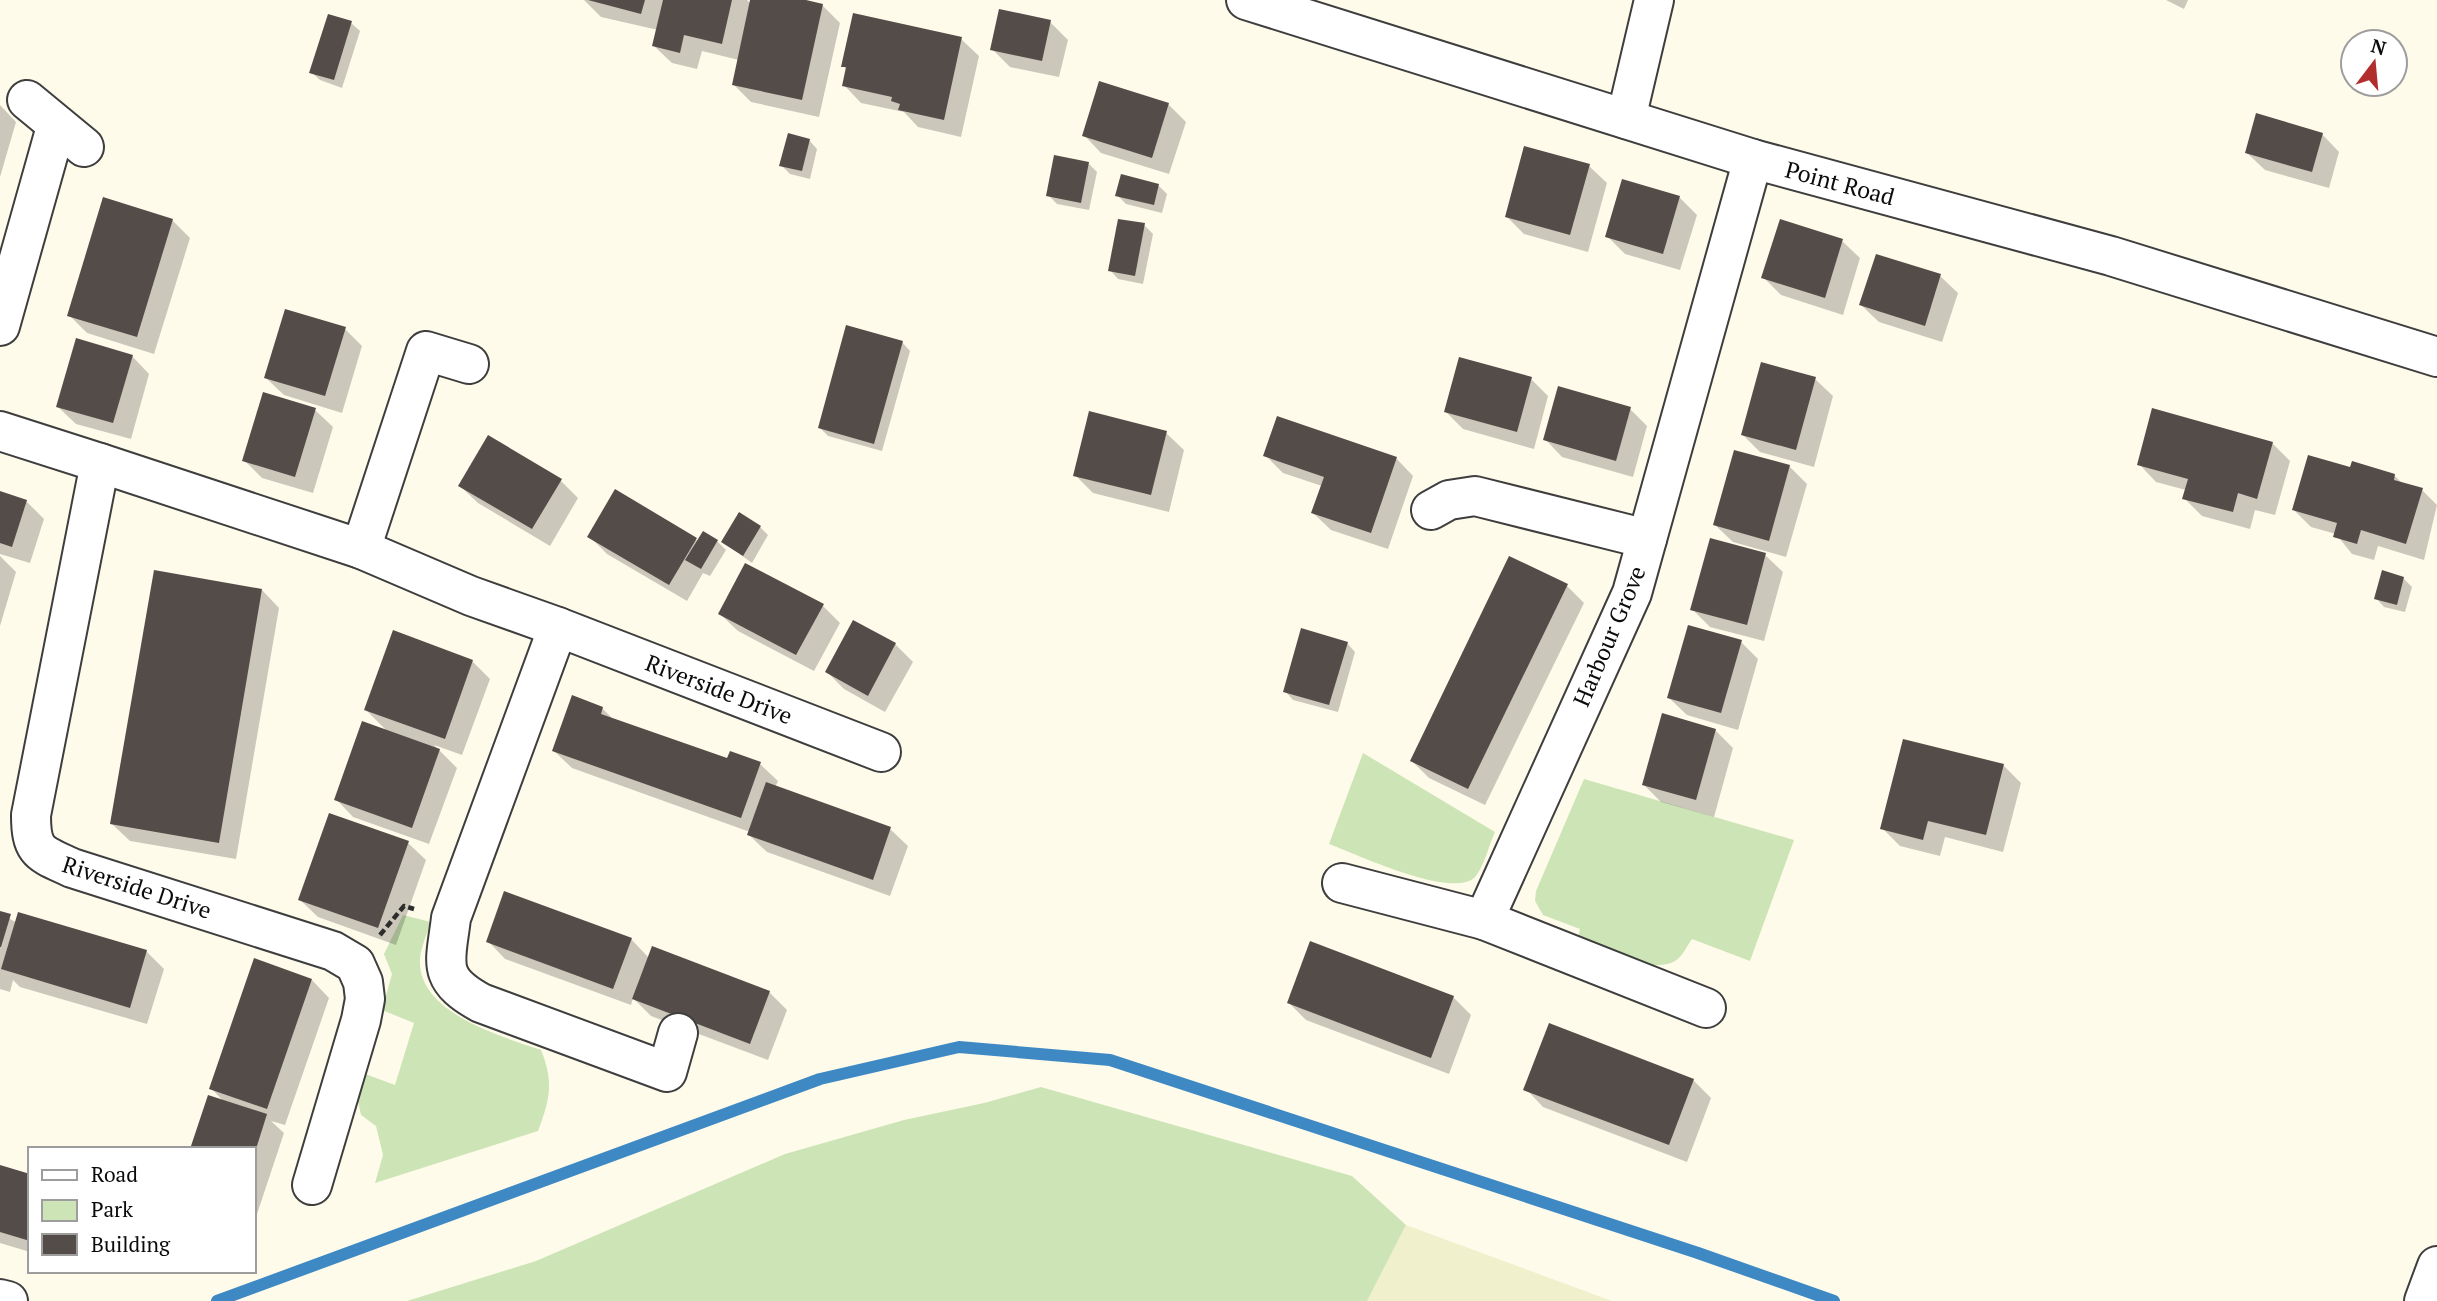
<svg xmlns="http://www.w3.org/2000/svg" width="2437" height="1301" font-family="'PT Serif',serif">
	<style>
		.farmland { fill: #f1f0cc }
		.green { fill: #cde5b6 }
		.shadow { fill: #0003 }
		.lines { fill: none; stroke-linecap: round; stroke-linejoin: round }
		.stream { stroke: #3e89c4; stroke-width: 12 }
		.building { fill: #534c48 }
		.minor-casing { stroke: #3e3e3e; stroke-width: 42 }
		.path { stroke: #2d2d2d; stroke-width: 4.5; stroke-dasharray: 7 3.5; stroke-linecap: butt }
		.minor { stroke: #fff; stroke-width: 38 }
		.labels { text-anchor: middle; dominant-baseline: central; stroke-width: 7; stroke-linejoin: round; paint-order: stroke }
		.street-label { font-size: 23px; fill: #0b0b0b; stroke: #fff }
	</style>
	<rect width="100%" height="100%" fill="#fefbea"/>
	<polygon class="farmland" points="1406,1225 1612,1301 1367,1301"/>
	<g class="green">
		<path d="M 1363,753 L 1495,832 C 1489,845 1484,867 1475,877 C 1453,900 1356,854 1329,844 Z"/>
		<path d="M 1584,779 L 1794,840 L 1750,961 L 1692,939 C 1687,946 1682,957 1675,961 C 1654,975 1599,949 1577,942 L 1580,929 L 1543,915 L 1535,901 L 1536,891 Z"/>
		<path d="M 403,915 L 431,922 C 427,934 421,947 420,959 C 417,1013 501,1036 541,1050 C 554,1082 550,1099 538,1131 L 375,1183 L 383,1155 L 376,1126 L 361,1115 L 356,1092 L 360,1072 L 395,1085 L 414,1023 L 382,1010 L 392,974 L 384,954 Z"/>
		<polygon points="1041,1087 1352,1176 1406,1225 1367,1301 407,1301 536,1261 785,1154 904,1120 984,1103"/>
	</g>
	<g class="shadow">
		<polygon points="584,0 747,0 751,4 752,0 797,0 822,5 840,23 819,117 751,102 733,84 739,60 702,51 697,69 672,63 654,46 658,30 601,17"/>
		<polygon points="2166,0 2188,0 2184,9"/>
		<polygon points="1050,22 1068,40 1059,77 1010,67 992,49"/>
		<polygon points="351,23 360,31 342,88 320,80 311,72"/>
		<polygon points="961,39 979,56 961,137 918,127 904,112 861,103 844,85 847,70 843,66"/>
		<polygon points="1168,104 1186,122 1169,174 1101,153 1084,135"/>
		<polygon points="0,105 16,122 0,177"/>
		<polygon points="2322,134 2339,152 2329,188 2265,170 2247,153"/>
		<polygon points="809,140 817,149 810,179 790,174 781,165"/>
		<polygon points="1088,163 1097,172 1089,210 1057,204 1048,195"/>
		<polygon points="1589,166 1607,183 1588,252 1524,234 1507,217"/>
		<polygon points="1158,185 1167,194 1162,213 1126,204 1117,195"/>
		<polygon points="1679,197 1697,215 1680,270 1625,254 1607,236"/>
		<polygon points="172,220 190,238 154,354 87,333 69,315"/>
		<polygon points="1144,225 1153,234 1143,284 1118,279 1110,270"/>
		<polygon points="1842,241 1860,258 1843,315 1781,295 1763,277"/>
		<polygon points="1940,276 1958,293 1942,342 1879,322 1861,305"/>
		<polygon points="345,329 362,346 342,413 284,395 266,378"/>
		<polygon points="902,342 910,351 882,451 828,436 820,428"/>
		<polygon points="132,356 149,374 131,439 76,424 58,407"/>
		<polygon points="1531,379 1548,396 1534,449 1463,429 1446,412"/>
		<polygon points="1815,379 1833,396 1814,467 1760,452 1743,435"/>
		<polygon points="1630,409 1647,426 1633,477 1562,457 1545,439"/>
		<polygon points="315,410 333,427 313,493 262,478 244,460"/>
		<polygon points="1166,433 1184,450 1169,512 1093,493 1075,475"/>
		<polygon points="2272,443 2290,461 2275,515 2255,510 2250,529 2202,516 2184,498 2186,490 2156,482 2139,464"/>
		<polygon points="1265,455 1396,458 1413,476 1388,549 1331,530 1313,513 1322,486 1283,473"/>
		<polygon points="1789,466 1807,484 1786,557 1733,542 1715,525"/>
		<polygon points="2351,469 2394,475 2403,484 2422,490 2437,505 2424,560 2378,546 2374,560 2352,554 2336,534 2311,527 2294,510"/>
		<polygon points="561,481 578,498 550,546 478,503 460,486"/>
		<polygon points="0,493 26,501 44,519 30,563 0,554"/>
		<polygon points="760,527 768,535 752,563 723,542"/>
		<polygon points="589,536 717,541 726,550 710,576 703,573 687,601 607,554"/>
		<polygon points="1765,555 1783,572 1764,641 1710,627 1692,609"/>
		<polygon points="0,556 16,572 0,626"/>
		<polygon points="2403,578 2412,587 2405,612 2384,607 2376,598"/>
		<polygon points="1567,586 1584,603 1485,805 1429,778 1412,761"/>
		<polygon points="262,590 279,608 236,859 130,841 112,824"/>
		<polygon points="823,606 840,623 814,671 738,631 720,614"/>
		<polygon points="394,633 472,661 490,679 462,755 434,745 457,768 429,844 353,817 336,799 389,733 366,710"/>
		<polygon points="1741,642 1758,659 1738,730 1687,715 1669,698"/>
		<polygon points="1347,643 1355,652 1338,712 1293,700 1285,691"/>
		<polygon points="895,644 913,662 885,712 844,689 827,672"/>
		<polygon points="602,708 615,721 729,760 760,764 778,781 775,788 890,829 908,846 890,896 767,852 749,835 750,832 572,768 554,751"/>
		<polygon points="1715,730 1733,748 1714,817 1661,802 1644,785"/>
		<polygon points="2003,765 2021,783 2003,852 1945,837 1940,856 1900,846 1882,828"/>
		<polygon points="408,843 426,860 396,945 318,917 300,900"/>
		<polygon points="0,913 17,923 146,951 164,969 147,1024 20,987 13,980 10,992 0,989"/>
		<polygon points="631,939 649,958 769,992 787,1010 768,1060 651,1016 633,998 631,1005 505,959 488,941"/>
		<polygon points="312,980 329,998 285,1125 271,1121 284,1133 254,1223 254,1149 224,1102 211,1088"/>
		<polygon points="1453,997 1471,1015 1449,1074 1306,1020 1289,1003"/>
		<polygon points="1693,1080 1711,1098 1687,1162 1543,1107 1526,1089"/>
		<polygon points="0,1167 30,1176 30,1252 0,1243"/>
	</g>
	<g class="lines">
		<polyline class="stream" points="217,1301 820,1079 959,1047 1110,1060 1698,1253 1834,1301"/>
	</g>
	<g class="building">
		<polygon points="588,0 645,0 641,14"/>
		<polygon points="663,0 732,0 722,44 684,35 680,53 652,46"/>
		<polygon points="750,0 806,0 823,4 802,100 732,85"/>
		<polygon points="999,9 1051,20 1042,61 990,50"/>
		<polygon points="853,13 962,37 944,120 898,110 900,104 891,101 892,97 842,86 846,67 841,67"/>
		<polygon points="328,14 352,21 334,80 309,73"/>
		<polygon points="1099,81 1169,103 1152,158 1082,136"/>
		<polygon points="2256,113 2323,133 2312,172 2245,153"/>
		<polygon points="788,133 810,139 802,171 779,166"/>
		<polygon points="1524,146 1590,164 1570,235 1505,217"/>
		<polygon points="1054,155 1089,162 1081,203 1046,196"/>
		<polygon points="1121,174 1159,184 1154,205 1115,196"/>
		<polygon points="1622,179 1680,196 1663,254 1605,237"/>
		<polygon points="103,197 173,219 137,337 67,316"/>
		<polygon points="1118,219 1145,223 1135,276 1108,271"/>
		<polygon points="1780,219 1843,239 1825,298 1761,278"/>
		<polygon points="1876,254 1941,274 1925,326 1859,305"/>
		<polygon points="285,309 346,327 325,396 264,378"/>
		<polygon points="846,325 903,341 874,444 818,428"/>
		<polygon points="76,338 133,355 113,423 56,407"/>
		<polygon points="1459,357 1532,377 1517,432 1444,412"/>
		<polygon points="1761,362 1816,377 1796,450 1741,435"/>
		<polygon points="1558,386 1631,407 1616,461 1543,440"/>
		<polygon points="263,392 316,408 295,477 242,461"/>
		<polygon points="2152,408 2273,442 2257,499 2238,493 2233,512 2182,499 2188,479 2137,465"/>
		<polygon points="1089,411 1167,431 1151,495 1073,476"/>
		<polygon points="1277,416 1397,457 1371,533 1311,513 1324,477 1263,456"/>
		<polygon points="488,435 562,479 532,529 458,486"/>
		<polygon points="1734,450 1790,465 1769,541 1713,525"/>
		<polygon points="2308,455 2350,467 2352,461 2395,474 2394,480 2423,488 2406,544 2361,530 2357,544 2333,537 2337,523 2292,510"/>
		<polygon points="615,489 697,538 669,585 587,537"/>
		<polygon points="0,491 27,500 12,547 0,543"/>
		<polygon points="739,512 761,526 743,556 721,542"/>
		<polygon points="703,531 718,540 701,569 685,560"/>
		<polygon points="1710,538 1766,553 1747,625 1690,610"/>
		<polygon points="1509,556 1568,584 1468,789 1410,761"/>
		<polygon points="745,563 824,604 796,655 718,614"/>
		<polygon points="154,570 262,589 219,843 110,824"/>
		<polygon points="2382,570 2404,577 2397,605 2374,599"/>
		<polygon points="853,620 896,643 868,696 825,672"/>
		<polygon points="1688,625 1742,640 1721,713 1667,698"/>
		<polygon points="1301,628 1348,642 1329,705 1283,692"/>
		<polygon points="393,630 473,660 445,739 364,710"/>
		<polygon points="572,695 603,707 601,714 727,758 730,751 761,762 741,818 552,751"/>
		<polygon points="1662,713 1716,729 1696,800 1642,785"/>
		<polygon points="362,721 440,749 412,828 334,800"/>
		<polygon points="1903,739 2004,764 1986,835 1928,821 1923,840 1880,829"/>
		<polygon points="766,782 891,827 873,880 747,835"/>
		<polygon points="329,813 409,841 378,928 298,900"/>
		<polygon points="504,891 632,938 613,989 486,942"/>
		<polygon points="0,911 11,914 1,947 0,947"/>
		<polygon points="18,912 147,950 130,1008 1,969"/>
		<polygon points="1310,941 1454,996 1431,1058 1287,1003"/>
		<polygon points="652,946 770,991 750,1044 632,999"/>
		<polygon points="254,958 312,979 267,1109 209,1089"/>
		<polygon points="1549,1023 1694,1079 1669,1145 1523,1090"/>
		<polygon points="208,1095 267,1114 256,1149 190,1149"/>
		<polygon points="0,1165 30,1174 30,1241 0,1232"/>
	</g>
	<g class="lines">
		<g class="minor-casing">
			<g id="minor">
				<polyline points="1246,0 1753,159 2111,256 2437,357"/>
				<polyline points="27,100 84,147"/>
				<polyline points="1626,119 1654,0"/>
				<polyline points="0,326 56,127"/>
				<path d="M 0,431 L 100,463 L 31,815 C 31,853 40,853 72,868 L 333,951 L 355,964 L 363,982 L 365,999 L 361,1020 L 312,1185"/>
				<polyline points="100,463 361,549 426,351 469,364"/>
				<polyline points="1431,510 1449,500 1475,496 1647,539"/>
				<path d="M 361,549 L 471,596 L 558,627 L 451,918 C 446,962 435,978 481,1003 L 667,1072 L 678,1033"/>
				<polyline points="558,627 881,752"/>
				<polyline points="1342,883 1484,920 1632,593 1753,159"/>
				<polyline points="1484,920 1706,1008"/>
				<polyline points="0,1299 8,1301"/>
				<polyline points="2424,1301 2437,1266"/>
			</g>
		</g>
		<polyline class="path" points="380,935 404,906 414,909"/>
		<use href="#minor" class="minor"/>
	</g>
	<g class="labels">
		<g class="street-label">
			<text transform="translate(1840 183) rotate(15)">Point Road</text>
			<text transform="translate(1609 636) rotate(-67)">Harbour Grove</text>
			<text transform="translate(719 689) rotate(21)">Riverside Drive</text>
			<text transform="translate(137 887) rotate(18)">Riverside Drive</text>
		</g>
	</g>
	<rect x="28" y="1147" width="228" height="126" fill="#ffffff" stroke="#9d9d9d" stroke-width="2"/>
	<rect x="42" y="1170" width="35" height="10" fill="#ffffff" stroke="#9d9d9d" stroke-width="2"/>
	<text x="91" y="1182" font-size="21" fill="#0b0b0b">Road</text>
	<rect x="42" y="1200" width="35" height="21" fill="#cde5b6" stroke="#9d9d9d" stroke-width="2"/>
	<text x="91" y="1217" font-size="21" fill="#0b0b0b">Park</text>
	<rect x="42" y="1234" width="35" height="21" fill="#534c48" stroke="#9d9d9d" stroke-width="2"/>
	<text x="91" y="1252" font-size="21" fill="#0b0b0b">Building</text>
	<g transform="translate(2374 63) rotate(16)"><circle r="33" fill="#ffffff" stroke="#9d9d9d" stroke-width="2"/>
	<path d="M0-5L12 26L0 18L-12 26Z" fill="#b12d2e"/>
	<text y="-10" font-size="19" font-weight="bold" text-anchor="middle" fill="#0b0b0b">N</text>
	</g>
</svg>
